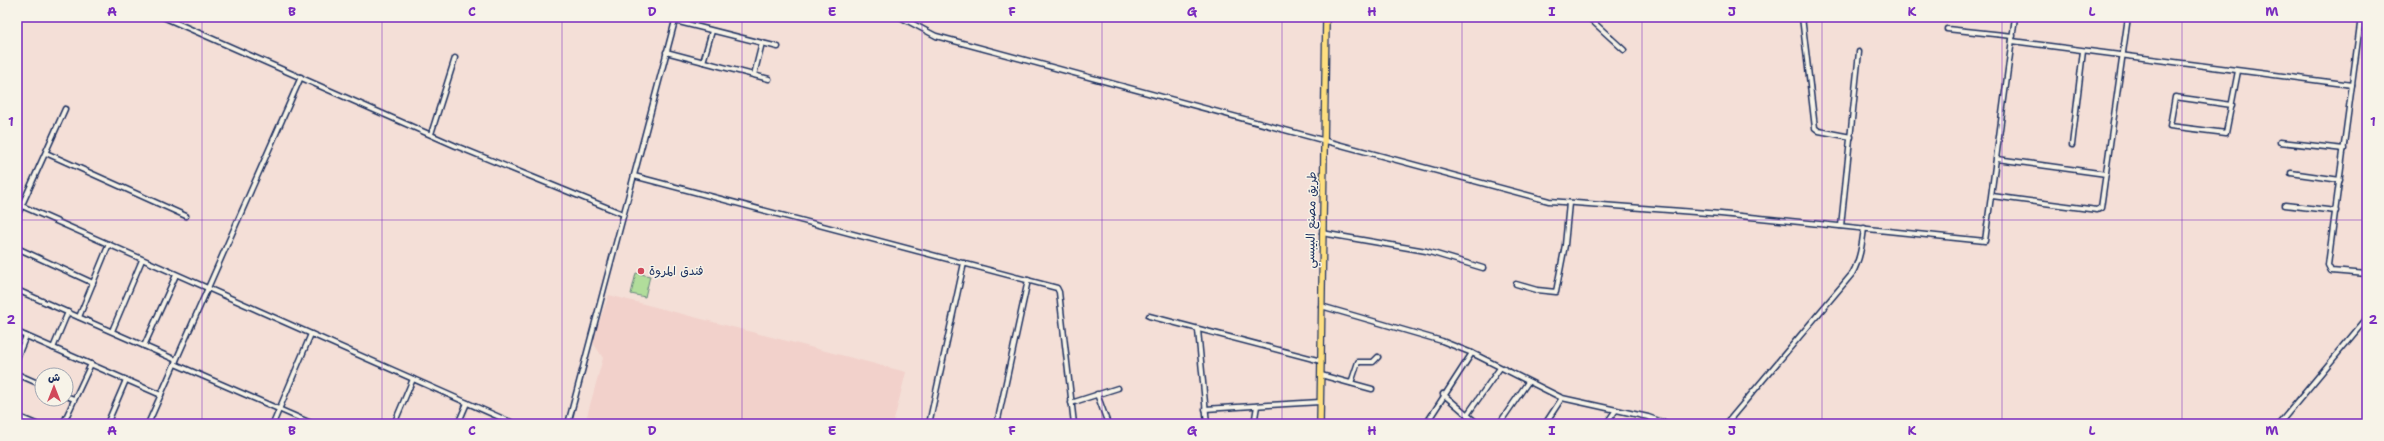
<svg xmlns="http://www.w3.org/2000/svg" width="2384" height="441" font-family="'Shantell Sans','Playpen Sans Arabic',sans-serif">
	<style>
		.built { fill: #f2d1cb }
		.green { fill: #b1dd9b; stroke: #66867c }
		.lines { fill: none; stroke-linecap: round; stroke-linejoin: round }
		.minor-casing { stroke: #1b2f5e; stroke-width: 7 }
		.major-casing { stroke: #1b2f5e; stroke-width: 8 }
		.minor { stroke: #f7f3e8; stroke-width: 4 }
		.major { stroke: #fedf80; stroke-width: 5.5 }
		.grid { fill: none; stroke: #7b2cbf; stroke-width: 1; stroke-opacity: 0.55 }
		.poi-dot { fill: #d1495b; stroke: #f7f3e8; stroke-width: 1.5 }
		.labels { text-anchor: middle; dominant-baseline: central; stroke-width: 3; stroke-linejoin: round; paint-order: stroke }
		.street-label { font-size: 12px; fill: #1b2f5e; stroke: #f7f3e8 }
		.poi-label { font-size: 12px; fill: #1b2f5e; stroke: #f7f3e8; text-anchor: start }
		.neatline { fill: none; stroke: #7b2cbf; stroke-width: 1.5 }
		.grid-label { font-size: 13px; text-anchor: middle; font-weight: bold; fill: #7b2cbf }
	</style>
	<rect width="100%" height="100%" fill="#f4dfd7"/>
	<filter id="ink" filterUnits="userSpaceOnUse"><feTurbulence type="fractalNoise" baseFrequency=".025" numOctaves="2"/><feDisplacementMap in="SourceGraphic" scale="8" xChannelSelector="R" yChannelSelector="G"/><feConvolveMatrix kernelMatrix="1 2 1 2 8 2 1 2 1" color-interpolation-filters="sRGB"/></filter>
	<g filter="url(#ink)">
		<polygon class="built" points="609,295 906,372 893,424 619,424 587,416 603,358 592,341"/>
		<polygon class="green" points="636,273 650,276 645,297 631,294"/>
		<g class="lines">
			<g class="minor-casing">
				<g id="minor">
					<polyline points="163,17 456,146 623,214"/>
					<polyline points="900,17 936,36 1549,201 1721,214 1985,241 2015,17"/>
					<polyline points="1588,17 1624,50"/>
					<polyline points="1802,17 1815,128 1819,131 1851,137"/>
					<polyline points="2361,17 2328,265 2331,271 2367,274"/>
					<polyline points="675,21 778,47"/>
					<polyline points="1947,29 2013,36"/>
					<polyline points="2012,41 2352,85"/>
					<polyline points="666,52 769,79"/>
					<polyline points="703,62 712,31"/>
					<polyline points="754,75 762,43"/>
					<polyline points="2232,105 2175,97 2170,126 2226,133 2238,71"/>
					<polyline points="431,134 455,58"/>
					<polyline points="2280,142 2344,149"/>
					<polyline points="2072,145 2083,51"/>
					<polyline points="46,153 186,216"/>
					<polyline points="1997,159 2106,174"/>
					<polyline points="2291,173 2340,180"/>
					<polyline points="634,176 1057,288 1059,292 1074,424"/>
					<polyline points="1992,196 2097,210 2101,208 2128,17"/>
					<polyline points="2285,205 2336,211"/>
					<polyline points="22,206 515,424"/>
					<polyline points="17,216 65,109"/>
					<polyline points="1841,226 1859,52"/>
					<polyline points="1322,233 1426,251 1483,268"/>
					<polyline points="17,248 93,283"/>
					<polyline points="1516,284 1537,290 1556,292 1565,245 1569,203"/>
					<polyline points="17,290 176,360"/>
					<polyline points="1321,306 1442,341 1472,353 1562,398 1648,417 1668,424"/>
					<polyline points="1149,316 1321,361"/>
					<polyline points="79,317 109,244"/>
					<polyline points="1198,330 1207,424"/>
					<polyline points="112,331 142,260"/>
					<polyline points="17,332 161,395"/>
					<polyline points="144,346 176,275"/>
					<polyline points="53,348 68,312"/>
					<polyline points="17,358 26,336"/>
					<polyline points="175,364 313,424"/>
					<polyline points="17,374 42,385"/>
					<polyline points="1321,375 1372,389"/>
					<polyline points="1351,383 1358,362 1373,362 1378,357"/>
					<polyline points="17,384 20,376"/>
					<polyline points="1097,394 1108,424"/>
					<polyline points="1443,394 1478,424"/>
					<polyline points="66,396 74,399"/>
					<polyline points="1071,403 1118,388"/>
					<polyline points="1205,409 1320,402"/>
					<polyline points="1467,415 1500,368"/>
					<polyline points="17,416 36,424"/>
					<polyline points="63,424 91,364"/>
					<polyline points="107,424 126,380"/>
					<polyline points="148,424 301,77"/>
					<polyline points="273,424 311,334"/>
					<polyline points="394,424 413,379"/>
					<polyline points="458,424 467,403"/>
					<polyline points="568,424 676,17"/>
					<polyline points="929,424 964,263"/>
					<polyline points="997,424 1028,280"/>
					<polyline points="1254,424 1257,406"/>
					<polyline points="1426,424 1472,353"/>
					<polyline points="1499,424 1528,382"/>
					<polyline points="1545,424 1562,398"/>
					<polyline points="1606,424 1616,410"/>
					<path d="M 1726,424 L 1852,274 C 1860,260 1862,245 1864,228"/>
					<polyline points="2279,424 2367,318"/>
				</g>
			</g>
			<g class="major-casing">
				<polyline id="major" points="1320,424 1326,17"/>
			</g>
			<use href="#minor" class="minor"/>
			<use href="#major" class="major"/>
		</g>
	</g>
	<path class="grid" d="M 202,17 L 202,424M 382,17 L 382,424M 562,17 L 562,424M 742,17 L 742,424M 922,17 L 922,424M 1102,17 L 1102,424M 1282,17 L 1282,424M 1462,17 L 1462,424M 1642,17 L 1642,424M 1822,17 L 1822,424M 2002,17 L 2002,424M 2182,17 L 2182,424M 17,220 L 2367,220"/>
	<circle class="poi-dot" cx="641" cy="271" r="4"/>
	<g class="labels">
		<g class="street-label">
			<text transform="translate(1311 220) rotate(-89)">طريق مصنع البيبسي</text>
		</g>
		<g class="poi-label">
			<text x="649" y="271">فندق المروة</text>
		</g>
	</g>
	<rect width="2384" height="441" fill="none" stroke="#f7f3e8" stroke-width="44"/>
	<g transform="translate(54 387)"><circle r="19" fill="#f7f3e8" stroke="#9fa5b1"/>
	<path d="M0-3L7 15L0 10L-7 15Z" fill="#d1495b"/>
	<text y="-6" font-size="11" font-weight="bold" text-anchor="middle" fill="#1b2f5e">ش</text>
	</g>
	<rect x="22" y="22" width="2340" height="397" class="neatline"/>
	<g class="grid-label">
		<text x="112" y="16">A</text>
		<text x="292" y="16">B</text>
		<text x="472" y="16">C</text>
		<text x="652" y="16">D</text>
		<text x="832" y="16">E</text>
		<text x="1012" y="16">F</text>
		<text x="1192" y="16">G</text>
		<text x="1372" y="16">H</text>
		<text x="1552" y="16">I</text>
		<text x="1732" y="16">J</text>
		<text x="1912" y="16">K</text>
		<text x="2092" y="16">L</text>
		<text x="2272" y="16">M</text>
		<text x="11" y="126">1</text>
		<text x="2373" y="126">1</text>
		<text x="11" y="324">2</text>
		<text x="2373" y="324">2</text>
		<text x="112" y="435">A</text>
		<text x="292" y="435">B</text>
		<text x="472" y="435">C</text>
		<text x="652" y="435">D</text>
		<text x="832" y="435">E</text>
		<text x="1012" y="435">F</text>
		<text x="1192" y="435">G</text>
		<text x="1372" y="435">H</text>
		<text x="1552" y="435">I</text>
		<text x="1732" y="435">J</text>
		<text x="1912" y="435">K</text>
		<text x="2092" y="435">L</text>
		<text x="2272" y="435">M</text>
	</g>
</svg>
